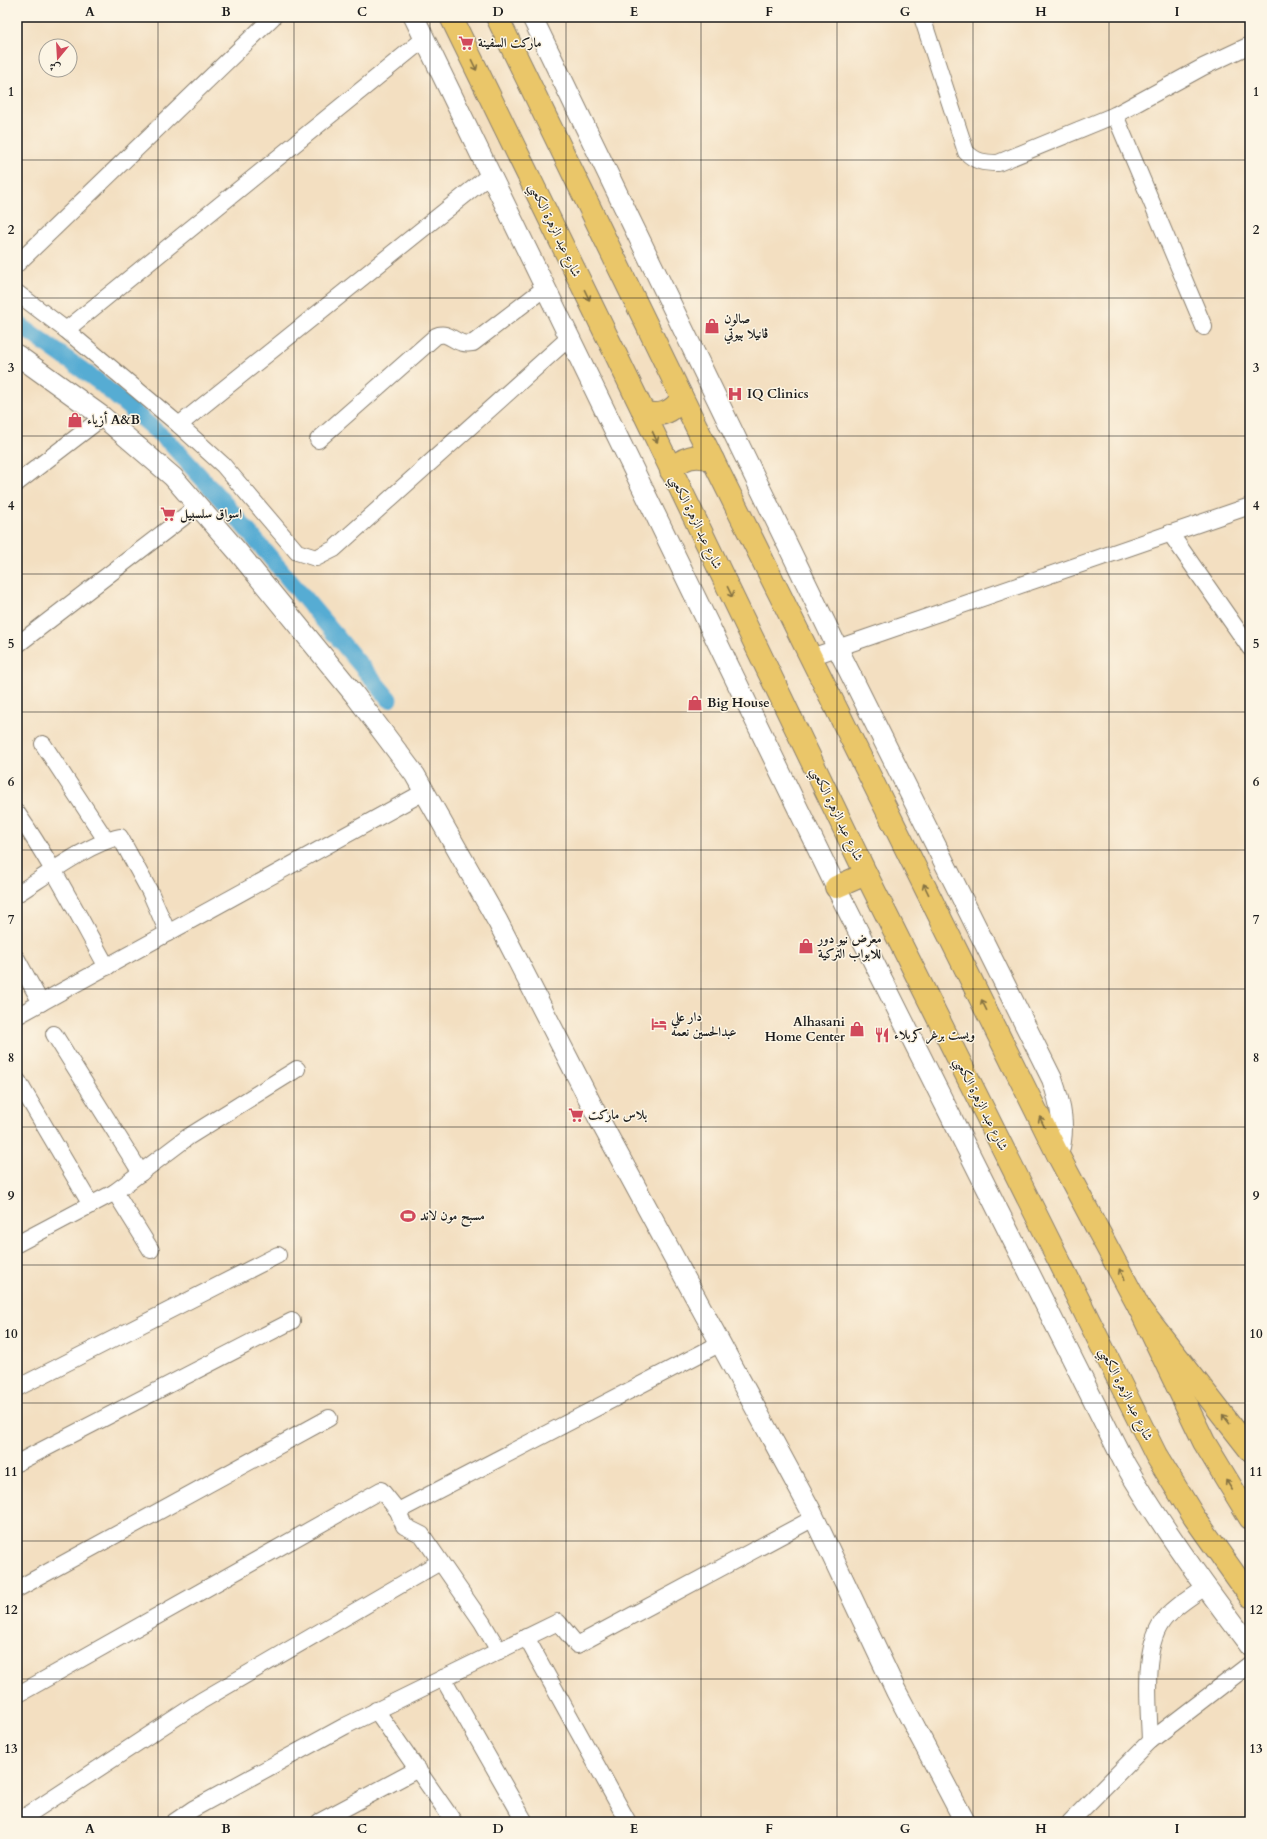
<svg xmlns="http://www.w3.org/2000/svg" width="1267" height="1839" font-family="Cardo,Amiri,serif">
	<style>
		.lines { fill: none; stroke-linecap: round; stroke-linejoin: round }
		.canal { stroke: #57acd3; stroke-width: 17 }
		.minor-casing { stroke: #887e6e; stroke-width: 18 }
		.tertiary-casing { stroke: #887e6e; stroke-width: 22 }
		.primary-casing { stroke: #887e6e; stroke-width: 24 }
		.trunk-casing { stroke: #887e6e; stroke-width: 24 }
		.minor { stroke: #fff; stroke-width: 16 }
		.tertiary { stroke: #fff; stroke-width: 20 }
		.primary { stroke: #eac669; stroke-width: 22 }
		.trunk { stroke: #eac669; stroke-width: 22 }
		.oneway { stroke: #837142 }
		.grid { fill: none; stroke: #1c1c1c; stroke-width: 1; stroke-opacity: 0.55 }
		.labels { text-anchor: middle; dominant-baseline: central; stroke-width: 3; stroke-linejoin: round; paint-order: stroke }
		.poi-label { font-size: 13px; font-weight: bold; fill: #1c1c1c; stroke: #fcf5e5; text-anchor: start }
		.street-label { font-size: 13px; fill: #1c1c1c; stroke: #fcf5e5 }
		.neatline { fill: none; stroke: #1c1c1c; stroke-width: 1.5 }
		.grid-label { font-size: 13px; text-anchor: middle; font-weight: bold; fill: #1c1c1c }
	</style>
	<rect width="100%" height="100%" fill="#fcf5e5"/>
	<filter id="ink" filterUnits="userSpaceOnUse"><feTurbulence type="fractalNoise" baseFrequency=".025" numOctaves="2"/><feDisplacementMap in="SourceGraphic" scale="8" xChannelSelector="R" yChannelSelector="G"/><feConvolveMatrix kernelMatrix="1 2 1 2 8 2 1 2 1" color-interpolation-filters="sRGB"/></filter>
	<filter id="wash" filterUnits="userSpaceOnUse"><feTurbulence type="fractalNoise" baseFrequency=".012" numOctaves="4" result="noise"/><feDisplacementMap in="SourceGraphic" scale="16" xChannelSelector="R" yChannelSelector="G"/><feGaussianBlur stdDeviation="0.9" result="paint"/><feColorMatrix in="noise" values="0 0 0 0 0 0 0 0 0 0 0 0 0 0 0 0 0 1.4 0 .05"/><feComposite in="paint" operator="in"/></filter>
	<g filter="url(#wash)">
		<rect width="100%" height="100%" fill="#f3dfc1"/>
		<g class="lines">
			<polyline class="canal" points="17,323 99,382 170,443 227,506 389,699"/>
		</g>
	</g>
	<g filter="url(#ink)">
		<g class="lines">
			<g class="minor-casing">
				<g id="minor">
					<path d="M 922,17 L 966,152 C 976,162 984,163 998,163 L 1115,115 L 1203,67 L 1250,45"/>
					<polyline points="1115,115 1204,327"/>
					<polyline points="17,264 273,17"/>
					<polyline points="17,293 66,330 179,425 223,465 297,552 316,558 334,549 570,337"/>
					<polyline points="66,330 424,39"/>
					<polyline points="179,425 491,174"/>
					<path d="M 318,440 L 436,336 C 447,331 453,341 463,343 C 466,344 470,343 473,343 L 546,287"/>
					<polyline points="17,483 103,417"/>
					<polyline points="1170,533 1250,648"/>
					<polyline points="17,645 198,506"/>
					<polyline points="811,657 1250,506"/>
					<polyline points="43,744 106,840"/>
					<path d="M 17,813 C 51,862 78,915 107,967"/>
					<path d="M 17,894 C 44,877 89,843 120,837 L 150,892 L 168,933"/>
					<polyline points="17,959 41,1003"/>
					<polyline points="17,1016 424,792"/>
					<polyline points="54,1034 141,1173"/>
					<polyline points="18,1081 91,1205"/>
					<polyline points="115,1192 188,1137 297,1069"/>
					<polyline points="17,1244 115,1192 151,1250"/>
					<polyline points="17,1388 278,1255"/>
					<polyline points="17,1463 292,1321"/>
					<polyline points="398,1511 721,1343"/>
					<polyline points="17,1589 329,1418"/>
					<polyline points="526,1637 628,1822"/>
					<polyline points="443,1678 525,1822"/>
					<polyline points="17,1695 381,1490 398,1511 404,1526 422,1535 482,1622 499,1651"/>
					<polyline points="376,1710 454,1822"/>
					<path d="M 1150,1741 C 1149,1707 1142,1650 1162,1622 C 1172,1608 1191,1597 1205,1587"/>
					<polyline points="17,1822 201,1701 440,1562"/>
					<polyline points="174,1822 193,1809 345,1726 558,1622 577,1645 814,1518"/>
					<polyline points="319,1822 418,1769"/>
					<polyline points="1070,1822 1150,1741 1250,1664"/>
				</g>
			</g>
			<g class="tertiary-casing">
				<g id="tertiary">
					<path d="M 414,17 L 836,887 L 1125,1464 C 1162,1528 1205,1587 1250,1646"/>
					<path d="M 532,17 L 837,647 L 1052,1079 C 1061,1105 1066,1127 1058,1155"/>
					<polyline points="17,355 103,417 173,477 238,552 354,694 415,775 498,922 599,1119 810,1509 896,1691 965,1822"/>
				</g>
			</g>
			<g class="primary-casing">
				<g id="primary">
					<polyline points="451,17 616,355 866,874 1156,1455 1194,1517 1250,1596"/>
					<polyline points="497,17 696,426 1058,1155 1140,1309 1204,1442 1250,1518"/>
					<path d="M 643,412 C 659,417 672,413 682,398"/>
					<path d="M 671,471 C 682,457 696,453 713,460"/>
					<polyline points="836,887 866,874"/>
				</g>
			</g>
			<g class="trunk-casing">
				<polyline id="trunk" points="1140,1309 1250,1450"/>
			</g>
			<use href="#minor" class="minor"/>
			<use href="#tertiary" class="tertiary"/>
			<use href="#primary" class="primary"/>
			<use href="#trunk" class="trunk"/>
		</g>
		<defs><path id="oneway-shaft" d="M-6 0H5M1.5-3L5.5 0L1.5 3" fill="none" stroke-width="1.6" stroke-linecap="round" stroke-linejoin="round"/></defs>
		<g class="oneway">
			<use href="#oneway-shaft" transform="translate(474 65) rotate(64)"/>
			<use href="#oneway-shaft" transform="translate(587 295) rotate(64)"/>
			<use href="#oneway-shaft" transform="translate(655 437) rotate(65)"/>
			<use href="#oneway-shaft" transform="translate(730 592) rotate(64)"/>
			<use href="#oneway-shaft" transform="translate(926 889) rotate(-116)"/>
			<use href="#oneway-shaft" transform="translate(984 1005) rotate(-116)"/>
			<use href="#oneway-shaft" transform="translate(1042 1122) rotate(-116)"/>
			<use href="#oneway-shaft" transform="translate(1122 1274) rotate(-118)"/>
			<use href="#oneway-shaft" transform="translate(1226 1419) rotate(-128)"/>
			<use href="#oneway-shaft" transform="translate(1229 1485) rotate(-123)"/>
		</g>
	</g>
	<path class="grid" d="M 158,17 L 158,1822M 294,17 L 294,1822M 430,17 L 430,1822M 566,17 L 566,1822M 701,17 L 701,1822M 837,17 L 837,1822M 973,17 L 973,1822M 1109,17 L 1109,1822M 17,160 L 1250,160M 17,298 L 1250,298M 17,436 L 1250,436M 17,574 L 1250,574M 17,712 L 1250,712M 17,850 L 1250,850M 17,989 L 1250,989M 17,1127 L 1250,1127M 17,1265 L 1250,1265M 17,1403 L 1250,1403M 17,1541 L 1250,1541M 17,1679 L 1250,1679"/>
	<defs>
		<g id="supermarket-bare" transform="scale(1.2)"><path d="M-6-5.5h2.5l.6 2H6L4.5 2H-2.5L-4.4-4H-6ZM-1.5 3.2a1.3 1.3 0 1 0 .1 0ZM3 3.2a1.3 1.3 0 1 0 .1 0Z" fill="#d1495b" stroke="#fcf5e5" stroke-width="2.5" paint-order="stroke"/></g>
		<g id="shop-bare" transform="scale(1.2)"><path d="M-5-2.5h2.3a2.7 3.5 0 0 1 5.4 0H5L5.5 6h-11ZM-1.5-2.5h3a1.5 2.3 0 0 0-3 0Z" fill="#d1495b" stroke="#fcf5e5" stroke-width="2.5" paint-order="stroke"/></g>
		<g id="hospital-bare" transform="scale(1.2)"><path d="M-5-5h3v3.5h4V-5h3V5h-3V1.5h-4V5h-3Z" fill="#d1495b" stroke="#fcf5e5" stroke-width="2.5" paint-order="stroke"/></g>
		<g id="hotel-bare" transform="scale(1.2)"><path d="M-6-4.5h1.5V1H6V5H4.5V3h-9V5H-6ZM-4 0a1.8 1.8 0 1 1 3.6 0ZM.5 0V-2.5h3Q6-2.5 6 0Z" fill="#d1495b" stroke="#fcf5e5" stroke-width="2.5" paint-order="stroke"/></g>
		<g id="restaurant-bare" transform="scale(1.2)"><path d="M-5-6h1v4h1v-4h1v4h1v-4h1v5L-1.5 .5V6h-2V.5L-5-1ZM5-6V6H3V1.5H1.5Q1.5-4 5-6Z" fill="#d1495b" stroke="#fcf5e5" stroke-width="2.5" paint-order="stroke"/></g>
		<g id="stadium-bare" transform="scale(1.2)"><path d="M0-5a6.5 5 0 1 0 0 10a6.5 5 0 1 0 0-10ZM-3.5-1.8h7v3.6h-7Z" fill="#d1495b" stroke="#fcf5e5" stroke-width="2.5" paint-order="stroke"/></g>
	</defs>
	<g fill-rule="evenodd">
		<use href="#supermarket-bare" x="466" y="43"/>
		<use href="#shop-bare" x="712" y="326"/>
		<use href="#hospital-bare" x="735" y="394"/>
		<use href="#shop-bare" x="75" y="420"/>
		<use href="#supermarket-bare" x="168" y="514"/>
		<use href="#shop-bare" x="695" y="703"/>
		<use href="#shop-bare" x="806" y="946"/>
		<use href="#hotel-bare" x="659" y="1024"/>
		<use href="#shop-bare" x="857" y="1029"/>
		<use href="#restaurant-bare" x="882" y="1035"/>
		<use href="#supermarket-bare" x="576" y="1115"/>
		<use href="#stadium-bare" x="408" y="1216"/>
	</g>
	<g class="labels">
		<g class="poi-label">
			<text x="478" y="43">ماركت السفينة</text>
			<text x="724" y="319">صالون<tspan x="724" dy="15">ڤانيلا بيوتي</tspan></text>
			<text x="747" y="394">IQ Clinics</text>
			<text x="87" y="420">أزياء A&amp;B</text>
			<text x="180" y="514">اسواق سلسبيل</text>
			<text x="707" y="703">Big House</text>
			<text x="818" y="939">معرض نيو دور<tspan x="818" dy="15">للابواب التركية</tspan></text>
			<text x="671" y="1017">دار علي<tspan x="671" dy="15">عبدالحسين نعمه</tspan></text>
			<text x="845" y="1022" text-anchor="end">Alhasani<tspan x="845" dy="15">Home Center</tspan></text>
			<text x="894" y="1035">ويست برغر كربلاء</text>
			<text x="588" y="1115">بلاس ماركت</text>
			<text x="420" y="1216">مسبح مون لاند</text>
		</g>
		<g class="street-label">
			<text transform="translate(555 230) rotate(64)">شارع عبد الزهرة الكعبي</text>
			<text transform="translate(696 522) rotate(64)">شارع عبد الزهرة الكعبي</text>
			<text transform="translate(837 814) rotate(64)">شارع عبد الزهرة الكعبي</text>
			<text transform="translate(981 1104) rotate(63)">شارع عبد الزهرة الكعبي</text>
			<text transform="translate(1126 1394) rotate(63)">شارع عبد الزهرة الكعبي</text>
		</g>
	</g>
	<rect width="1267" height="1839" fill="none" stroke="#fcf5e5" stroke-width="44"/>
	<g transform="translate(58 58) rotate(198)"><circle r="19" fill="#fcf5e5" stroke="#a29e95"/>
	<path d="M0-3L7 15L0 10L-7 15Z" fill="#d1495b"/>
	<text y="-6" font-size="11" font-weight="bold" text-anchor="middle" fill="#1c1c1c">ش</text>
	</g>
	<rect x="22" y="22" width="1223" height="1795" class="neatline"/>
	<g class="grid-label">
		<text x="90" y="16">A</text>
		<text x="226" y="16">B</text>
		<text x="362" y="16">C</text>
		<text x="498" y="16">D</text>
		<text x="634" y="16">E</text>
		<text x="769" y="16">F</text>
		<text x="905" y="16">G</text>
		<text x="1041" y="16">H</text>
		<text x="1177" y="16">I</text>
		<text x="11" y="96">1</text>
		<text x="1256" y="96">1</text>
		<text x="11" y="234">2</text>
		<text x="1256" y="234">2</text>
		<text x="11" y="372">3</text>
		<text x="1256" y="372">3</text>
		<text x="11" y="510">4</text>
		<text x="1256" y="510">4</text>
		<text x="11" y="648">5</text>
		<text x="1256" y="648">5</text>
		<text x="11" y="786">6</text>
		<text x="1256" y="786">6</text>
		<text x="11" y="924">7</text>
		<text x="1256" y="924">7</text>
		<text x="11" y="1062">8</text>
		<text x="1256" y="1062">8</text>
		<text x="11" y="1200">9</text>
		<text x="1256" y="1200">9</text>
		<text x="11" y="1338">10</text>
		<text x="1256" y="1338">10</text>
		<text x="11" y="1476">11</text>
		<text x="1256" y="1476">11</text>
		<text x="11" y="1614">12</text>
		<text x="1256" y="1614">12</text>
		<text x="11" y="1753">13</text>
		<text x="1256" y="1753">13</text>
		<text x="90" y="1833">A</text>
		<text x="226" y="1833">B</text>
		<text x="362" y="1833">C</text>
		<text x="498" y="1833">D</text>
		<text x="634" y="1833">E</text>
		<text x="769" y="1833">F</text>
		<text x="905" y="1833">G</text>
		<text x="1041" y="1833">H</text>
		<text x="1177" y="1833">I</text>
	</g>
</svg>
